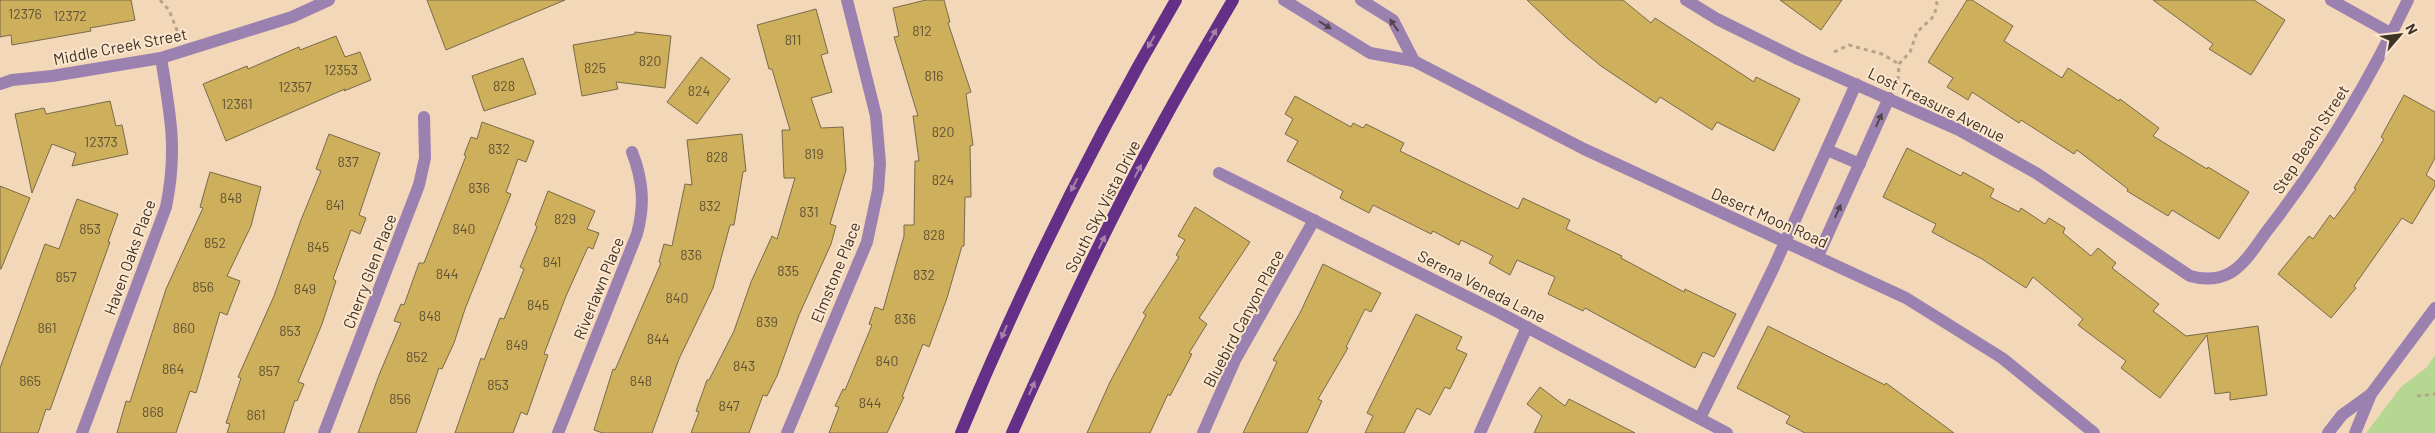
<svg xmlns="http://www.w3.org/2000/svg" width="2435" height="433" font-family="Barlow,sans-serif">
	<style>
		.green { fill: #b5d792 }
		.building { fill: #cdaf5c; stroke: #786b49 }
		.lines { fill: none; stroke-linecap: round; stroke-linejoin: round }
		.path { stroke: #b8a28a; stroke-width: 3; stroke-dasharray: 4 4; stroke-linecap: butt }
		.minor { stroke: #9b81b0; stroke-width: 12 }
		.major { stroke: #642f86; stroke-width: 12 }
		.oneway { fill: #544648 }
		.oneway2 { fill: #a881a6 }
		.labels { text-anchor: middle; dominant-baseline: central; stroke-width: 4; stroke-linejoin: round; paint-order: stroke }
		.number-label { font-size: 14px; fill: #605134 }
		.street-label { font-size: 16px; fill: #3c3226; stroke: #fce6cd }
	</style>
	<rect width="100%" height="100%" fill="#f3d7b9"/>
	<polygon class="green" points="2435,355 2435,433 2366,433 2401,387 2427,367"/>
	<g class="building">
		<polygon points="0,0 131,0 135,20 90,28 91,31 12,45 11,35 0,37"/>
		<polygon points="427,0 565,0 446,50"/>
		<polygon points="926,0 944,0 950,22 948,23 971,92 966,94 973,145 970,146 971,197 965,197 964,246 962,246 947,298 929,347 923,344 902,397 904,397 887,433 829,433 839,407 835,406 843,389 845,390 872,325 869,324 875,307 883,310 904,236 904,225 914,225 915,161 919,161 913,116 918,116 894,37 899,36 893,8"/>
		<polygon points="1527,0 1623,0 1651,23 1655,18 1754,82 1756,77 1800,99 1774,151 1717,122 1712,130 1660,97 1656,103 1601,66 1567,38"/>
		<polygon points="1780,0 1842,0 1821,30"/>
		<polygon points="1967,0 1972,0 2013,26 2004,41 2062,78 2068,68 2119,101 2120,99 2159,128 2153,136 2207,169 2208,167 2249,192 2219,239 2172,210 2168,216 2127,191 2128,189 2077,150 2074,154 2021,120 2019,123 1972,92 1968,100 1947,87 1953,78 1928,62"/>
		<polygon points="2153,0 2254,0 2285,20 2251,75 2209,49 2213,44"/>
		<polygon points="816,9 828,53 821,55 832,92 811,98 821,128 843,127 846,170 830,224 836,226 831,244 799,315 777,376 767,396 763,395 749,433 691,433 699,412 696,411 707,380 709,380 734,331 751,282 772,236 777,239 795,178 784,178 782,130 790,130 772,69 769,69 757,25"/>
		<polygon points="635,32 671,36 665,88 616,82 618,89 582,96 573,45 635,34"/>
		<polygon points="336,36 345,57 360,52 371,80 344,91 345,89 226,141 203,84 247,66 248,69 299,47 300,50"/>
		<polygon points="701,57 730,79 697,124 667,102"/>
		<polygon points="523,58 536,94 484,111 472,76"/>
		<polygon points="2404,95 2435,112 2435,158 2426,175 2435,181 2435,186 2412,224 2402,218 2354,286 2356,288 2331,318 2278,274 2309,236 2313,239 2330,215 2334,219 2356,189 2354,188 2384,139 2381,137"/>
		<polygon points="1295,96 1351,127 1353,123 1363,128 1366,124 1404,143 1400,151 1518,209 1523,198 1570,220 1566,229 1622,256 1621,258 1684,292 1685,289 1736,314 1714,357 1703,352 1695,368 1585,308 1583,311 1548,294 1555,277 1517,260 1510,275 1489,263 1493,256 1461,240 1459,245 1433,231 1431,234 1373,205 1369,213 1340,198 1343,191 1287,161 1298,141 1285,134 1293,119 1285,114"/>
		<polygon points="110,101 116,126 122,125 128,154 72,166 76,153 52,144 32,193 15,114 44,108 46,114"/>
		<polygon points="482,122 534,141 526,162 518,159 506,192 511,194 465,309 454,343 442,369 439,368 416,433 358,433 379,375 401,323 394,321 401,304 404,305 419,263 424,263 466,156 464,155 471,137 477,139"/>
		<polygon points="329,134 380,153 359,215 366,218 360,234 351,230 333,279 336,281 322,324 298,382 304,384 297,401 295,400 284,433 227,433 230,424 226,423 241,378 238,377 274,296 301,220 321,171 316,169"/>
		<polygon points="742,134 746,171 743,172 734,225 730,225 713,288 679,359 652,433 603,433 594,430 613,369 615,370 661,263 659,262 664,244 672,246 685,184 692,185 687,140"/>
		<polygon points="1907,148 1961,176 1963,172 1994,189 1990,197 2019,212 2021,208 2045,224 2049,218 2065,228 2063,233 2091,256 2098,248 2116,263 2112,268 2159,304 2153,311 2186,336 2258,326 2267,395 2230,400 2230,392 2215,394 2207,335 2160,398 2121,368 2126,361 2078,325 2083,319 2033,277 2026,288 1982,259 1932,232 1936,224 1883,197"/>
		<polygon points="210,172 261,187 251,226 227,276 240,281 227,315 220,312 196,393 190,391 176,433 117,433 126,401 130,402 166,289 203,208 200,207"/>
		<polygon points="0,186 30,198 1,269 0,269"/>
		<polygon points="548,191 595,211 587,229 599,233 593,249 588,247 566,296 544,354 548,355 527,415 521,412 513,433 455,433 481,358 484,360 500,318 504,319 524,269 520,267 537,227 535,225"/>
		<polygon points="77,199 118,214 108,242 110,242 50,410 46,409 38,433 0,433 0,368 45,244 59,249"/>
		<polygon points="1195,207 1250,242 1199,318 1207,324 1189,353 1192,354 1170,396 1168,394 1150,433 1087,433 1110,382 1146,315 1143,313 1179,257 1176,255 1185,240 1178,236"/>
		<polygon points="1323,264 1381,293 1371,312 1365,309 1346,347 1348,348 1318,399 1322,401 1307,433 1243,433 1277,362 1273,360 1300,313"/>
		<polygon points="1416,314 1462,337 1456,349 1467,354 1450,389 1445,387 1430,415 1417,408 1404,433 1365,433 1373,416 1367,413"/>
		<polygon points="1768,326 1885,385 1886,383 1954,433 1805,433 1786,423 1790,416 1737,388"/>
		<polygon points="1540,387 1565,406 1569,399 1635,433 1534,433 1542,416 1527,404"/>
	</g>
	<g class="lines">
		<g class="path">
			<polyline points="160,0 169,10 178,33"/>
			<polyline points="1834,52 1849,45 1882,54 1899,64"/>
			<polyline points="1898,80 1899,64 1910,52 1917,32 1934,16 1937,4 1936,0"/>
			<polyline points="2417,396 2435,394"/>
		</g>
		<g class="minor">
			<polyline points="1284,0 1370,53 1414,61 1584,149 1906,298 2002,358 2094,433"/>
			<polyline points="1361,0 1393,20 1414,61"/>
			<path d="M 1686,0 L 1717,19 L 1798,59 L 1959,130 L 2036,173 L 2190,276 C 2204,280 2217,280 2230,273 C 2247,263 2258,242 2270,227 C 2325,156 2369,81 2408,0"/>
			<polyline points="2331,0 2392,34"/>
			<polyline points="0,84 12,80 52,76 161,58 292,17 329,0"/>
			<polyline points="1827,150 1860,164"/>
			<polyline points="1219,173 1500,313 1727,433"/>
			<polyline points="1818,256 1889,98"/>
			<polyline points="1700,418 1773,269 1856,84"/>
			<path d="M 82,433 L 166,207 C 178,149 170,114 161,58"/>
			<polyline points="324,433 419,185 425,158 424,117"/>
			<path d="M 558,433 L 637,234 C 645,205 643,180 632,152"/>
			<polyline points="787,433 867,242 878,190 880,163 876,116 847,0"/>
			<polyline points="1203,433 1235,360 1314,220"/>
			<polyline points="1480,433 1527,327"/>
			<polyline points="2328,433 2342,415 2371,394 2435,308"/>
			<polyline points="2355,433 2371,394"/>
		</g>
		<g class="major">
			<path d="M 961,433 C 1023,283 1094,140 1176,0"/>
			<path d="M 1012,433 C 1059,328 1107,223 1163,122 C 1185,81 1209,41 1233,0"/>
		</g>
	</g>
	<defs><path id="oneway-solid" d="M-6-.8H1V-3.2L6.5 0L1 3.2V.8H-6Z" transform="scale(1.25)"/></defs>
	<g class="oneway">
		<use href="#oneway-solid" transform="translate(1325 25) rotate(32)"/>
		<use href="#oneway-solid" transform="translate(1394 25) rotate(-125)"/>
		<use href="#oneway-solid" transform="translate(1879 120) rotate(-66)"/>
		<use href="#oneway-solid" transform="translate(1838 211) rotate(-66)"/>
	</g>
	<g class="oneway2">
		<use href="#oneway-solid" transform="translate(1213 35) rotate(-60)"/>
		<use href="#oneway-solid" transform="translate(1151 42) rotate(120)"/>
		<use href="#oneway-solid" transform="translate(1138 171) rotate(-62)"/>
		<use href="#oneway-solid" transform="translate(1074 185) rotate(117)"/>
		<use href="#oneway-solid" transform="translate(1102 242) rotate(-64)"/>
		<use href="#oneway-solid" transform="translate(1004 332) rotate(113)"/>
		<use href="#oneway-solid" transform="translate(1032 388) rotate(-66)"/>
	</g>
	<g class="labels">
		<g class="number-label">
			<text x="25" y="13">12376</text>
			<text x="70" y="15">12372</text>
			<text x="922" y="30">812</text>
			<text x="793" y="39">811</text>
			<text x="650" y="60">820</text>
			<text x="595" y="67">825</text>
			<text x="341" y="69">12353</text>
			<text x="934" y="75">816</text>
			<text x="504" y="85">828</text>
			<text x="295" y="86">12357</text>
			<text x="699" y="90">824</text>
			<text x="237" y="103">12361</text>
			<text x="943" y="131">820</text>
			<text x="101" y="141">12373</text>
			<text x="499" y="148">832</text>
			<text x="814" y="153">819</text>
			<text x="717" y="156">828</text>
			<text x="348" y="161">837</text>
			<text x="943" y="179">824</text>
			<text x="479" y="187">836</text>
			<text x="231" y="197">848</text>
			<text x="335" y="204">841</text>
			<text x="710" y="205">832</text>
			<text x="809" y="211">831</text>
			<text x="565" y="218">829</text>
			<text x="90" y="228">853</text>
			<text x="464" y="228">840</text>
			<text x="934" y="234">828</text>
			<text x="215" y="242">852</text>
			<text x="318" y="246">845</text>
			<text x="691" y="254">836</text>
			<text x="552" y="261">841</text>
			<text x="788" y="270">835</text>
			<text x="447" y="273">844</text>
			<text x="924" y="274">832</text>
			<text x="66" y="276">857</text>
			<text x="203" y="286">856</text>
			<text x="305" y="288">849</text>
			<text x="677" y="297">840</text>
			<text x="538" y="304">845</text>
			<text x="430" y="315">848</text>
			<text x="905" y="318">836</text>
			<text x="767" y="321">839</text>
			<text x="47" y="327">861</text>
			<text x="184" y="327">860</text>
			<text x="290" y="330">853</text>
			<text x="658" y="338">844</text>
			<text x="517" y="344">849</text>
			<text x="417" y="356">852</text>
			<text x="887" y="360">840</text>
			<text x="744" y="365">843</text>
			<text x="173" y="368">864</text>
			<text x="269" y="370">857</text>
			<text x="30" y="380">865</text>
			<text x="641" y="380">848</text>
			<text x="498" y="384">853</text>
			<text x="400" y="398">856</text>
			<text x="870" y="402">844</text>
			<text x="729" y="405">847</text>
			<text x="153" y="411">868</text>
			<text x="256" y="414">861</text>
		</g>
		<g class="street-label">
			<text transform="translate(120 46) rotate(-11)">Middle Creek Street</text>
			<text transform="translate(1937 104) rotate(26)">Lost Treasure Avenue</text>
			<text transform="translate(2310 139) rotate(-57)">Step Beach Street</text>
			<text transform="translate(1102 206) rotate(-63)">South Sky Vista Drive</text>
			<text transform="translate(1770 217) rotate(24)">Desert Moon Road</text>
			<text transform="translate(129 257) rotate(-70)">Haven Oaks Place</text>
			<text transform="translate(369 271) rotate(-69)">Cherry Glen Place</text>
			<text transform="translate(835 272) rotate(-68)">Elmstone Place</text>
			<text transform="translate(1482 286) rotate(27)">Serena Veneda Lane</text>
			<text transform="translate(598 288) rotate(-68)">Riverlawn Place</text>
			<text transform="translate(1243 318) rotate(-62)">Bluebird Canyon Place</text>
		</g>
	</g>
	<g transform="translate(2400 35) rotate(62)" stroke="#fce6cd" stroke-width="4" paint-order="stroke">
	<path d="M0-4L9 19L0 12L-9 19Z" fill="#3c3226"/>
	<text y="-8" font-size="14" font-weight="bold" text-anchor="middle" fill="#3c3226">N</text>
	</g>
</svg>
